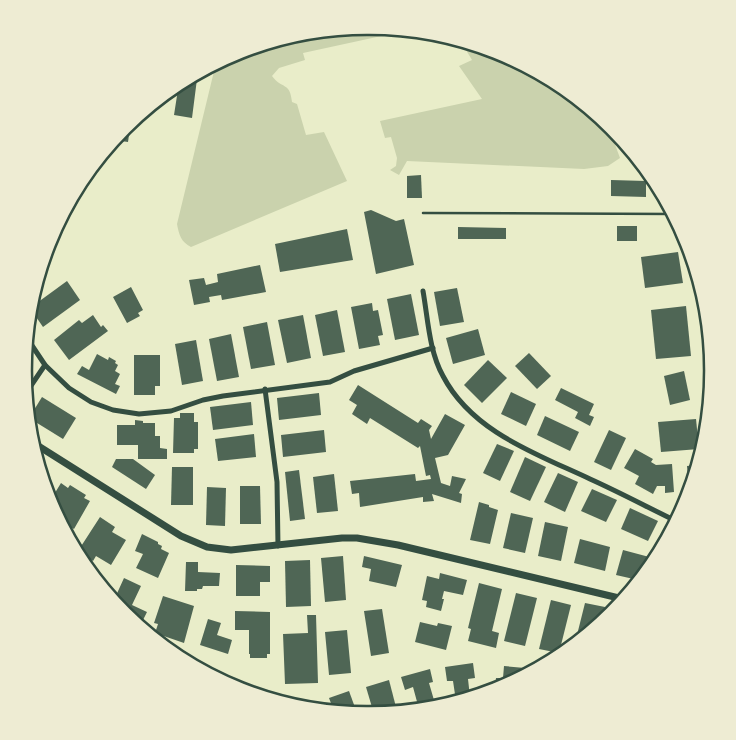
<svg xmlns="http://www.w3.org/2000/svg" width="736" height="740" font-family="Inter,sans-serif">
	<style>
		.green { fill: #cad2ad }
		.building { fill: #4f6655 }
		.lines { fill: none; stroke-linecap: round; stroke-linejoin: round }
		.service { stroke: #344e41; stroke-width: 2.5 }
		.minor { stroke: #344e41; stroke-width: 5 }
		.tertiary { stroke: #344e41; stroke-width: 7 }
		.rim { fill: none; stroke: #344e41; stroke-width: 2.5 }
	</style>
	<rect width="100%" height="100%" fill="#e9edc9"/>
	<g class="green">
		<path d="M 368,26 L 409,30 L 303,53 L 305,60 L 279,68 L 272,76 C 282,90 290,81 292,102 L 297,104 L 306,135 L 324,132 L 347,181 L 191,247 C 181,242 179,235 177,224 L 216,63 L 237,52 L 301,32 Z"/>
		<polygon points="469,43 500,52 559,84 607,123 620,158 608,166 584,169 407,161 399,175 390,170 396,166 397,158 391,137 385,138 380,121 482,99 459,66 472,60 466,50 470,45"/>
	</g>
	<g class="building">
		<polygon points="202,70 200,79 197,79 192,118 174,115 179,83"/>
		<polygon points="131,121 128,142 114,140 125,126"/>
		<polygon points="421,175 422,198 407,198 407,176"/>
		<polygon points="611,180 646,181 646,197 611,196"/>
		<polygon points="371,210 396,221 404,219 414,265 376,274 364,212"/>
		<rect x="617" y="226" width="20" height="15"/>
		<polygon points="458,227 506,228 506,239 458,239"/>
		<polygon points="347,229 353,260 280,272 275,244"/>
		<polygon points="678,252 683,283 645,288 641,257"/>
		<polygon points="260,265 266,292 222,300 221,295 209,297 210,302 194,305 189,280 204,278 206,285 218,282 217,274"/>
		<polygon points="67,281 80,300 43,327 30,308"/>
		<polygon points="131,287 143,310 138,313 140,316 127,323 113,297"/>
		<polygon points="457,288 464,322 440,326 434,292"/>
		<polygon points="411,294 419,335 395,340 387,299"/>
		<polygon points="372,303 373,311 378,310 383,335 378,336 380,345 359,349 351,307"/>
		<polygon points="686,306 691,356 656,359 651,310"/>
		<polygon points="337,310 345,352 323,356 315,315"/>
		<polygon points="93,315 101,327 103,325 108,331 69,360 54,340 79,320 82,323"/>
		<polygon points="303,315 311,358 287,363 278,320"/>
		<polygon points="267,322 275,365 251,369 243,327"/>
		<polygon points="478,329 485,355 453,364 446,338"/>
		<polygon points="231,334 239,377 217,381 209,339"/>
		<polygon points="196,340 203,381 182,385 175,344"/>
		<polygon points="529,353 551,376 537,389 515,366"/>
		<polygon points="97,354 108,360 109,357 116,361 115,363 118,365 115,371 120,374 115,384 120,386 116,394 77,374 82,366 89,370"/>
		<polygon points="134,355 160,355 160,386 155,386 155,395 134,395"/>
		<polygon points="488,360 507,378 482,403 464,385"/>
		<polygon points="684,371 690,400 670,405 664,376"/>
		<polygon points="358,385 418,423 421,419 432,426 429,430 431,439 445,414 465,425 448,455 435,458 441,483 450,486 452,476 466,479 459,493 462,494 461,503 432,494 434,501 423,502 423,497 360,507 359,493 352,494 350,481 415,474 416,481 431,479 430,475 426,476 420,446 418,448 370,418 367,424 352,414 357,405 349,400"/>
		<polygon points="561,388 594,404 589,415 594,417 590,426 575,418 578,412 555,400"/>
		<polygon points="511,392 536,404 526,426 501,414"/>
		<polygon points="319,393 321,415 279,420 277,398"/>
		<polygon points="42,397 76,418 63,439 29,418"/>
		<polygon points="251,402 253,425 213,430 210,407"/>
		<polygon points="180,413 194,413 194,422 198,422 198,449 194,449 194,453 173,453 174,418 180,418"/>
		<polygon points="545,416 579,432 570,451 537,435"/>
		<polygon points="696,419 699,449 661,452 658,422"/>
		<polygon points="135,420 143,421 143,423 155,423 155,436 160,436 160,448 167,449 167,459 138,459 138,445 117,445 117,425 135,425"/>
		<polygon points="324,430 326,452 283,457 281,435"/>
		<polygon points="609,430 626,438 611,470 594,462"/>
		<polygon points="254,434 256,457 218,461 215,439"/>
		<polygon points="497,444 514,451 500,481 483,473"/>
		<polygon points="635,449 653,459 651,462 656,465 672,464 674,492 665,493 665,486 657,486 653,494 635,484 639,476 624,468"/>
		<polygon points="525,457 546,467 530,501 510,492"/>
		<polygon points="116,459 133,459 155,475 146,489 112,467"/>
		<polygon points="697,465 689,492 687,466"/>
		<polygon points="172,467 193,467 193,505 171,505"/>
		<polygon points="299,470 305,519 290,521 285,472"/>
		<polygon points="558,473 578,482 565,512 544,502"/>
		<polygon points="334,474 338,511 317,513 313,477"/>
		<polygon points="61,483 68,488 70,485 86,495 84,498 90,501 74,529 60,521 50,501"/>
		<polygon points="240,486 260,486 261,524 240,524"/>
		<polygon points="207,487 226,488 225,526 206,525"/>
		<polygon points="592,489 617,500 606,522 581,511"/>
		<polygon points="479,502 489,505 489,507 498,510 490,544 470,540"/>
		<polygon points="630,508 658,521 648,541 621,529"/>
		<polygon points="511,513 533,518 525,553 503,548"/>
		<polygon points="100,517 115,527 112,532 126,540 111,565 96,556 93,561 78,551"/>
		<polygon points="545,522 568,527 561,561 538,556"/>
		<polygon points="142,534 158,542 158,544 162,546 161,549 169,553 158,578 136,568 143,554 135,551"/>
		<polygon points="580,539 610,547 605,571 574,563"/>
		<polygon points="623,550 653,558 651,565 638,580 616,575"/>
		<polygon points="343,556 346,600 325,602 321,558"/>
		<polygon points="364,556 402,565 396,587 369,581 371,569 362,567"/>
		<polygon points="310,560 311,606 286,607 285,561"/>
		<polygon points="186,562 198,562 198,572 220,573 219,586 203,586 202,589 197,589 197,591 185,591"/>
		<polygon points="236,565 270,566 270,582 260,582 260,596 236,596"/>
		<polygon points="440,573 467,580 463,595 444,591 442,599 444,599 441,611 426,607 427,601 422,600 427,576 439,579"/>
		<polygon points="124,578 141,586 132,605 147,612 140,626 124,613 114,600"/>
		<polygon points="479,583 502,589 492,631 499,633 496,648 468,641 471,629 468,628"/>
		<polygon points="516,593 537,598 525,646 504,641"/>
		<polygon points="163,596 194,606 184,643 155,633 158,624 154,623"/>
		<polygon points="551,600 571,605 559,653 539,649"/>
		<polygon points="585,603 605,607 602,621 575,643"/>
		<polygon points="382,609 389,653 371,656 364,611"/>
		<polygon points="235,611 270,612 270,654 267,654 267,658 250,658 250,654 249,654 249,630 235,630"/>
		<polygon points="307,615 316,615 318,683 285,684 283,634 308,633"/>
		<polygon points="208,619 221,623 217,635 232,640 228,654 200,645"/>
		<polygon points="420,622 437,626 438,623 452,626 446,650 415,642"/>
		<polygon points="347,630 351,673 329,675 325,632"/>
		<polygon points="473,663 475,678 468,679 470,697 456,701 453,681 447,681 445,667"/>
		<polygon points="504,666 525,668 524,675 495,690 496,678 503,678"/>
		<polygon points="430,669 433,682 429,683 436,707 419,709 413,687 405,690 401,677"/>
		<polygon points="389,680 397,711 374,714 366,687"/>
		<polygon points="349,691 357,713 334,711 329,698"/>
	</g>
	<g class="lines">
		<g class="service">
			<polyline points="423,213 673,214"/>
			<path d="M 240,689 C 251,691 261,691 269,698"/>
		</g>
		<g class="minor">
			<path d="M 423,291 C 428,319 429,351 443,376 C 472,432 537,454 590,479 C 619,492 647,507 676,521"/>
			<polyline points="45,365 69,388 91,402 113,410 139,414 171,411 203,400 223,396 330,382 354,371 433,348"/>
			<polyline points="265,389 277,482 278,546"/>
			<polyline points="26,393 45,365 27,338"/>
		</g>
		<polyline class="tertiary" points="32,442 181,536 207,547 231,550 342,538 357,538 398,545 623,599"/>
	</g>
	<path d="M0 0H736V740H0ZM367 35H369A335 335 0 0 1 704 370V371A335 335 0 0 1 369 706H367A335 335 0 0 1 32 371V370A335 335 0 0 1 367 35Z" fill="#eeecd3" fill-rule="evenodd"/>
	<path class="rim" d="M367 35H369A335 335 0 0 1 704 370V371A335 335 0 0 1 369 706H367A335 335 0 0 1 32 371V370A335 335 0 0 1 367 35Z"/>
</svg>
